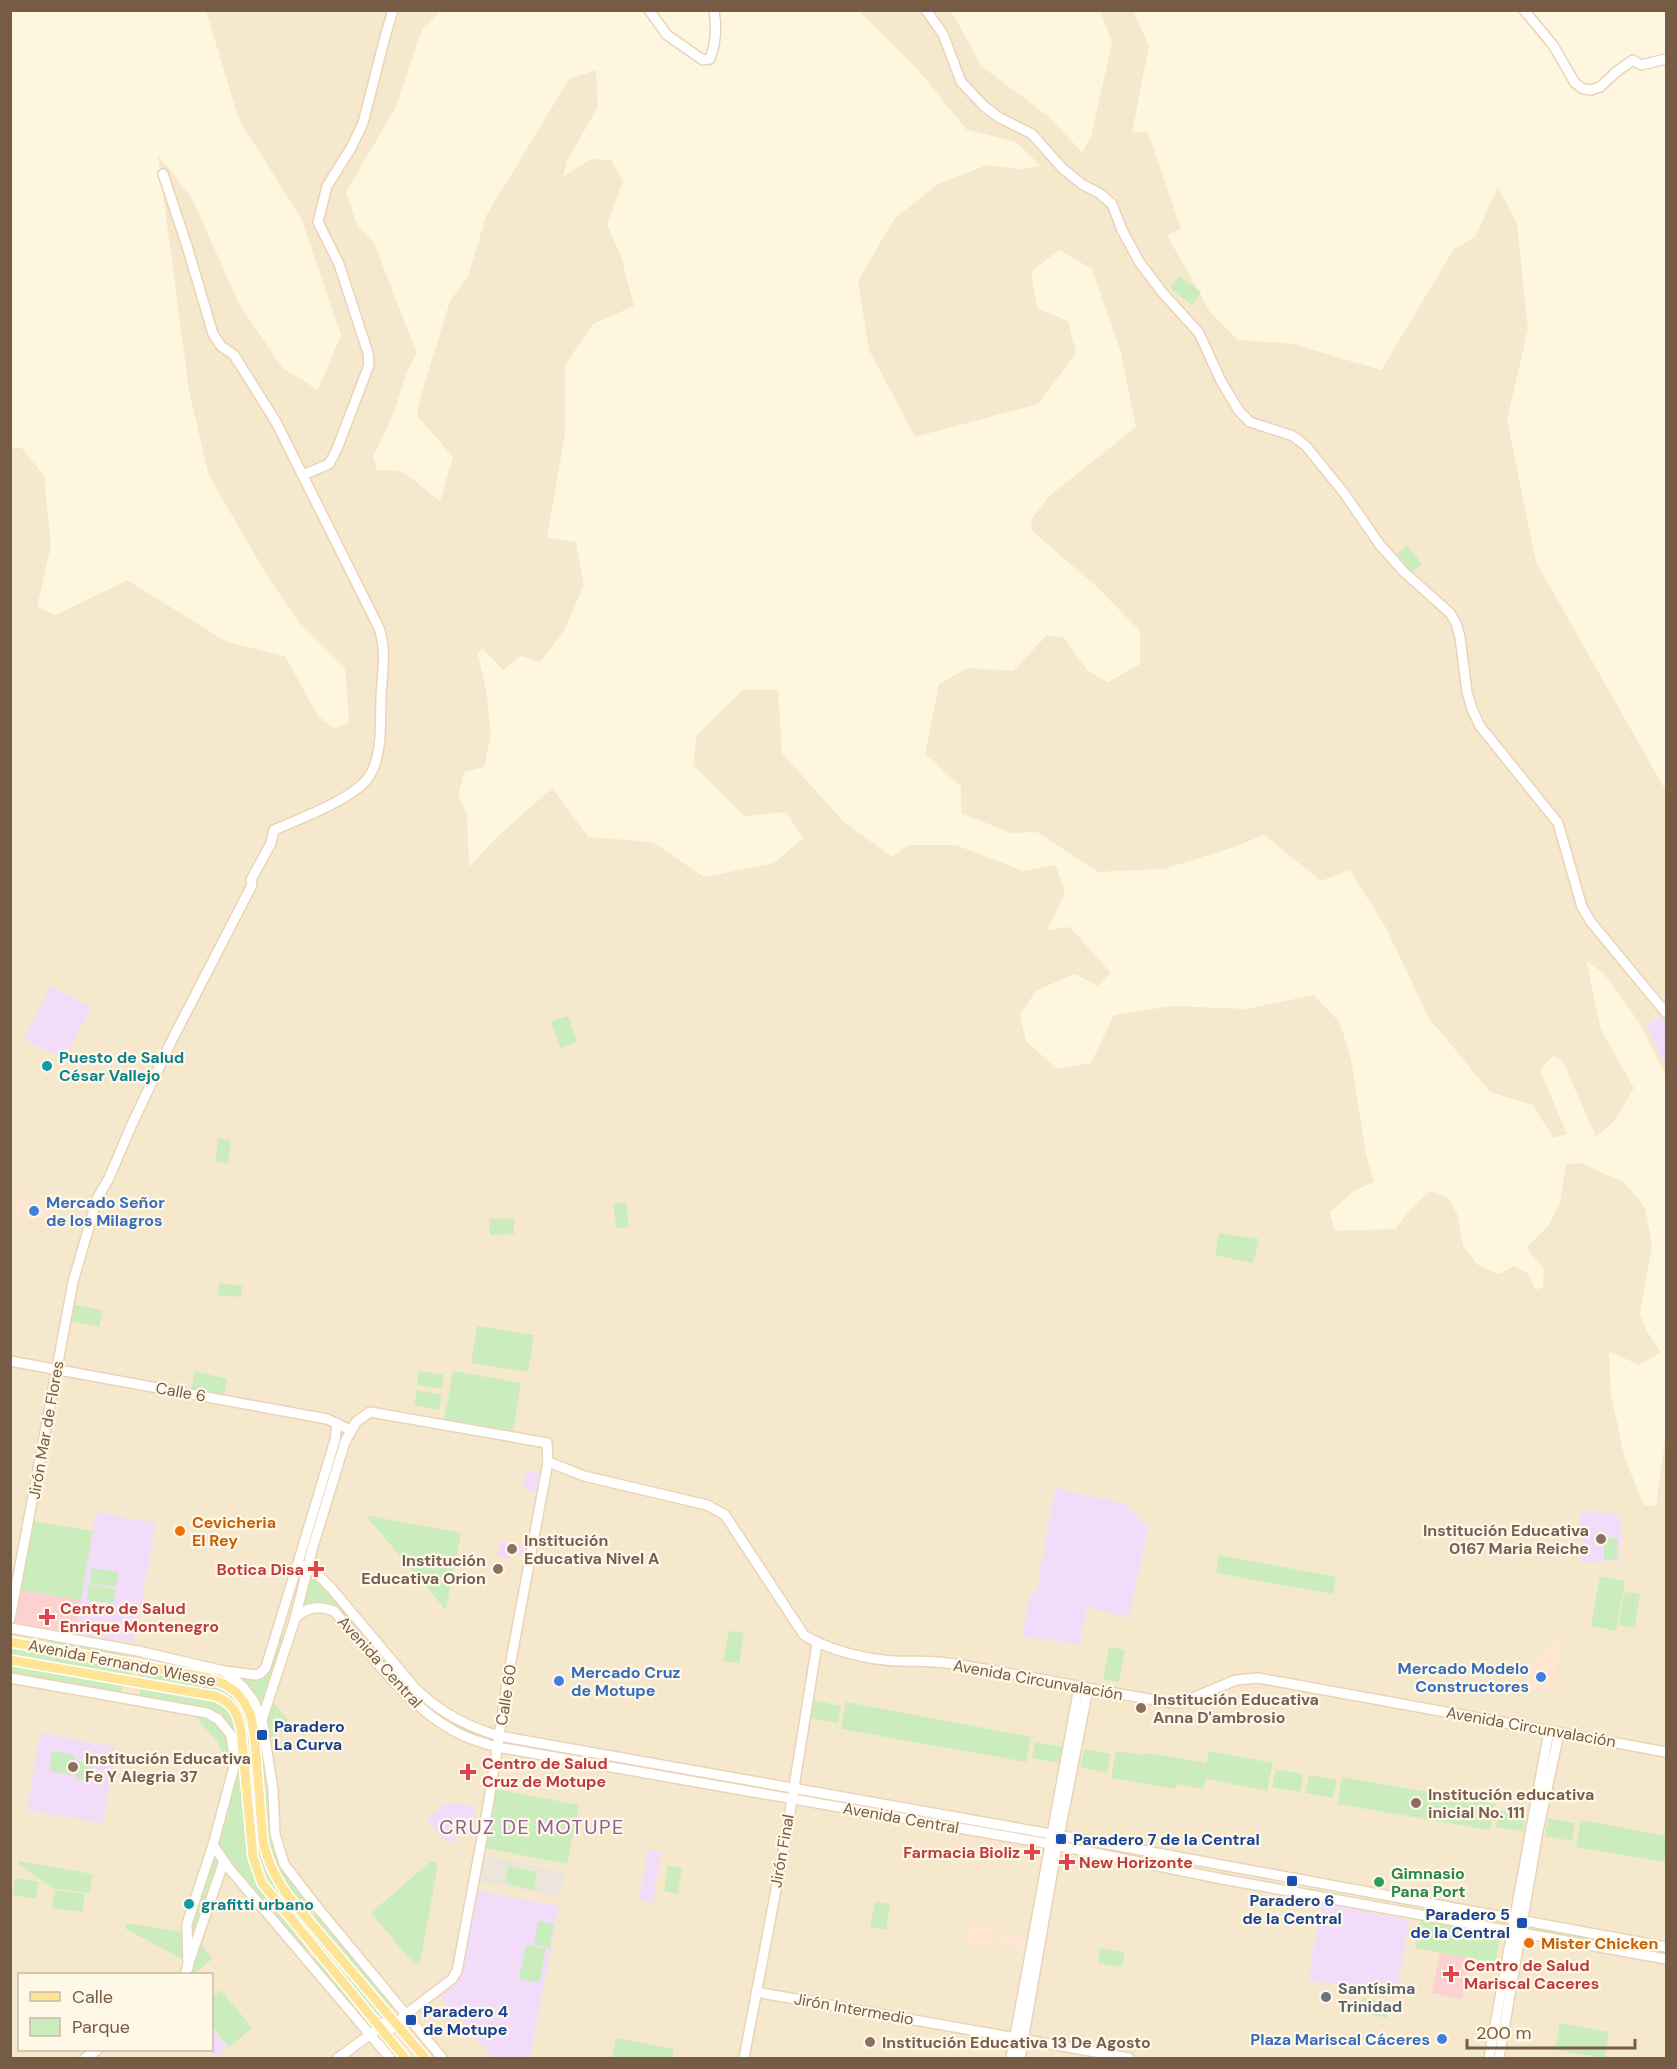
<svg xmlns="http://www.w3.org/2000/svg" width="1677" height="2069" font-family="'DM Sans',sans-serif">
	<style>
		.residential { fill: #f6e8cd; fill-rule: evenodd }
		.commercial { fill: #ffe5d2 }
		.industrial { fill: #ece5db }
		.education { fill: #f3dcfa }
		.medical { fill: #fdd1d2 }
		.green { fill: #cbedbd }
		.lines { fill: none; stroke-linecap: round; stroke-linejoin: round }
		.secondary-casing { stroke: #e9d4b8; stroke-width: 12 }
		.primary-casing { stroke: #fff; stroke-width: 12 }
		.secondary { stroke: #fff; stroke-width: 9 }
		.primary { stroke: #ffe495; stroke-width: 9 }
		.culture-dot { fill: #0f9aa8; stroke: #fff8e7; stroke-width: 2 }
		.shop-dot { fill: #3f7fe0; stroke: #fff8e7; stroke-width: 2 }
		.food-dot { fill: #e8710a; stroke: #fff8e7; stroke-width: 2 }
		.education-dot { fill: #8d6e63; stroke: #fff8e7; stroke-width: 2 }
		.health-dot { fill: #e0444e; stroke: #fff8e7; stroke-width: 2 }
		.transit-dot { fill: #1a4fb4; stroke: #fff8e7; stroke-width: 2 }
		.leisure-dot { fill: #2e9e5b; stroke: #fff8e7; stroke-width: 2 }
		.worship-dot { fill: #6b7280; stroke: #fff8e7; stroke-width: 2 }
		.labels { text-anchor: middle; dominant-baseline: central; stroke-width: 4.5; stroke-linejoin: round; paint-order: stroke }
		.culture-label { font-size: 16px; font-weight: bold; fill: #0d838f; stroke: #fff8e7; text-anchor: start }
		.shop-label { font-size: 16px; font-weight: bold; fill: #366cbe; stroke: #fff8e7; text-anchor: start }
		.street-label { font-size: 16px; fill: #775c45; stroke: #fff8e7 }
		.food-label { font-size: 16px; font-weight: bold; fill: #c56008; stroke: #fff8e7; text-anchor: start }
		.education-label { font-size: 16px; font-weight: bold; fill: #785e54; stroke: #fff8e7; text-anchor: start }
		.health-label { font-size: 16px; font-weight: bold; fill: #be3a42; stroke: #fff8e7; text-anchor: start }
		.transit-label { font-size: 16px; font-weight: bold; fill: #164399; stroke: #fff8e7; text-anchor: start }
		.leisure-label { font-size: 16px; font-weight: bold; fill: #27864d; stroke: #fff8e7; text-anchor: start }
		.worship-label { font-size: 16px; font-weight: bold; fill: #5b616d; stroke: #fff8e7; text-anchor: start }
		.quarter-label { font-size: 20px; letter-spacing: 1.5px; fill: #8e5f9b; stroke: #fff8e7 }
	</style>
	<rect width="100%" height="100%" fill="#fef6df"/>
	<g class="residential">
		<path d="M 206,11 L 441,11 L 422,29 L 396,107 L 346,192 L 357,225 L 373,241 L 417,353 L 408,369 L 393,415 L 373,457 L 377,470 L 402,471 L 440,501 L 453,457 L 419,418 L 417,409 L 450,301 L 468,277 L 486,216 L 569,79 L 596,70 L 598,107 L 566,162 L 564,176 L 591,159 L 611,160 L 623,181 L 607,225 L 621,256 L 634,306 L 593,324 L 565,365 L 565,433 L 547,538 L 576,542 L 584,585 L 564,631 L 540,662 L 521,656 L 503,670 L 482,648 L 478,654 L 487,696 L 491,735 L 484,767 L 464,772 L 458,797 L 467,813 L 469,867 L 496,838 L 552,788 L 588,837 L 653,842 L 704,877 L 774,863 L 803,838 L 786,812 L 744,816 L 693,765 L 697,735 L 743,690 L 778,690 L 782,753 L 843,821 L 892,857 L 908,845 L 956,845 L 1023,871 L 1056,865 L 1065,893 L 1047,930 L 1070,927 L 1111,973 L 1098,986 L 1075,974 L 1037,990 L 1020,1014 L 1026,1041 L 1057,1069 L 1091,1063 L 1114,1015 L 1172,1006 L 1246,1009 L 1314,995 L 1340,1023 L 1351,1059 L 1366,1154 L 1374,1182 L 1354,1191 L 1330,1212 L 1335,1231 L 1396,1229 L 1408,1212 L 1430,1191 L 1448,1198 L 1458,1216 L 1463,1246 L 1478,1265 L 1499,1274 L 1514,1266 L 1528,1273 L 1535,1290 L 1543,1287 L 1544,1269 L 1526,1248 L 1549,1225 L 1560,1202 L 1566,1164 L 1581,1163 L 1625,1183 L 1645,1208 L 1652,1245 L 1640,1314 L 1646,1330 L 1661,1352 L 1640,1365 L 1609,1352 L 1611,1395 L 1625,1459 L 1644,1505 L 1656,1506 L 1666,1434 L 1666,2058 L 11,2058 L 11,449 L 21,447 L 44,476 L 51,545 L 37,607 L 56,615 L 127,580 L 227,642 L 285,656 L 318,716 L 335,729 L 349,722 L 345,668 L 300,623 L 269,579 L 209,476 L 189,391 L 158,155 L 192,198 L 239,304 L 282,367 L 318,390 L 341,335 L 301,218 L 239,120 ZM 20,1974 L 212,1974 L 212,2050 L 20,2050 Z"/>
		<polygon points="859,11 949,11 956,19 981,66 1048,116 1082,152 1091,137 1112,43 1100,11 1133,11 1149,46 1132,133 1148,132 1181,229 1167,235 1210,312 1238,340 1293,344 1381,370 1454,249 1475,237 1498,187 1517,224 1528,329 1507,420 1536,562 1666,791 1666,1077 1640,1024 1605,975 1586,960 1601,1030 1634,1088 1614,1121 1596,1137 1563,1062 1554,1055 1540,1070 1567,1134 1553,1138 1533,1105 1490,1092 1429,1018 1386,928 1350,870 1321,881 1264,835 1231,848 1164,869 1098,872 1037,832 1011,833 961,813 961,787 925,754 939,684 968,668 1013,671 1047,635 1064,638 1087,670 1108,682 1140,664 1140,631 1096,586 1031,530 1032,519 1048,497 1136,427 1121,353 1092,269 1059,250 1031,272 1037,308 1068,321 1076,353 1038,404 915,437 869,350 858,281 894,219 938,184 987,165 1020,169 1041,166 1016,142 967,130 918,70"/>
	</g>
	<g class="commercial">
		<polygon points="20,1194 52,1207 51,1221 15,1215"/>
		<polygon points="1557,1641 1561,1643 1551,1692 1527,1687 1529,1666"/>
		<polygon points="968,1923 996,1927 992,1948 965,1944"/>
		<polygon points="1001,1933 1028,1937 1026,1950 999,1946"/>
	</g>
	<polygon class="industrial" points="482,1855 565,1872 560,1897 478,1881"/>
	<g class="education">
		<polygon points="53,987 89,1006 90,1010 83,1024 79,1025 79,1031 64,1059 24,1039 50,988"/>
		<polygon points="1663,1014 1666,1016 1666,1070 1647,1025"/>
		<polygon points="526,1470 539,1472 536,1492 523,1489"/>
		<polygon points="1055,1488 1125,1504 1148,1527 1129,1618 1087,1607 1079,1645 1022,1636 1030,1595 1037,1591"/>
		<polygon points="96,1512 156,1523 134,1642 75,1634"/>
		<polygon points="1594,1512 1617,1513 1622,1531 1619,1561 1581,1563 1583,1551 1580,1533 1580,1513"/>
		<polygon points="500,1541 526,1546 524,1555 512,1553 510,1559 497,1556"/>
		<polygon points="40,1733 115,1747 103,1823 27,1810"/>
		<polygon points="447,1802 475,1807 472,1826 464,1825 456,1831 455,1842 444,1840 427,1820"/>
		<polygon points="648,1849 661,1852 653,1902 639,1900"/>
		<polygon points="475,1890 559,1906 530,2056 527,2058 493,2058 440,1996 459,1981 459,1975 464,1973 464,1969 461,1965"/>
		<polygon points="1322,1903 1409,1920 1397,1994 1308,1980"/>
		<polygon points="212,2028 228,2047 216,2057 209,2050 212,2050"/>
	</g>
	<g class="medical">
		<polygon points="20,1590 81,1600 75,1634 15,1622"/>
		<polygon points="1440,1952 1470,1958 1462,1999 1432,1993"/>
	</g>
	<g class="green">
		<polygon points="1179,276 1201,292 1192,305 1170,288"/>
		<polygon points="1407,545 1422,564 1412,572 1397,554"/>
		<polygon points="568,1016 577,1042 560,1048 551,1021"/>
		<polygon points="218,1138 231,1140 228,1164 215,1161"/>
		<polygon points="626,1202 629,1227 617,1229 613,1204"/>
		<polygon points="514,1218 514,1234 490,1235 489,1219"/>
		<polygon points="1219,1233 1259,1239 1253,1263 1215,1255"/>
		<polygon points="219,1283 242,1286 241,1297 218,1295"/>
		<polygon points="73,1304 103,1311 99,1327 69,1321"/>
		<polygon points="477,1326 534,1335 528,1372 471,1363"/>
		<polygon points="195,1371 227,1379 224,1396 191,1392"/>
		<polygon points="419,1371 444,1375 441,1389 417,1385"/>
		<polygon points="453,1371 521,1383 513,1432 444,1420"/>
		<polygon points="417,1390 442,1395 439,1410 414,1405"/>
		<polygon points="369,1516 461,1533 446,1609 445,1609 368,1518"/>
		<polygon points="32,1521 93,1531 81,1600 20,1590"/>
		<rect x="1604" y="1538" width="14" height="22"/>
		<polygon points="1219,1555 1336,1577 1333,1594 1216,1573"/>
		<polygon points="92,1568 119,1572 116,1587 90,1583"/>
		<polygon points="309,1571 312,1571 416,1692 493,1735 491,1743 468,1736 435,1717 386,1668 332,1605 316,1602 301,1605"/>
		<polygon points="1600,1576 1625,1581 1616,1631 1591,1626"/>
		<polygon points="89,1584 116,1589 113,1604 87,1600"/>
		<polygon points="1624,1592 1640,1594 1635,1628 1619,1625"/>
		<polygon points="729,1631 744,1633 739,1663 723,1661"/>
		<polygon points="278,1635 284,1636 261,1711 232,1673 260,1676"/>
		<polygon points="47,1637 129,1653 128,1660 46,1645"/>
		<polygon points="11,1647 132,1668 131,1678 11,1658"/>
		<polygon points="1109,1647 1125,1650 1119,1682 1103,1679"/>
		<polygon points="13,1664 123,1684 121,1695 11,1674"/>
		<path d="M 142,1669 C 181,1676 239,1675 250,1723 C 253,1738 252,1754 253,1769 L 247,1770 L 231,1701 L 138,1678 L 139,1671 Z"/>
		<path d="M 141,1687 L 216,1700 C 241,1713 237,1737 241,1762 L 238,1760 L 224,1720 L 139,1698 Z"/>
		<polygon points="270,1698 293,1726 267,1739 263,1720"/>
		<polygon points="813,1700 841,1706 838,1723 809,1718"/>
		<polygon points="846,1702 1031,1737 1026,1762 841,1729"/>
		<path d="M 192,1713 C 224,1721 225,1726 233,1757 L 225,1756 L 216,1740 Z"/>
		<path d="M 261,1739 C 267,1780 266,1831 283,1869 C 290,1883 301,1895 311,1907 L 306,1911 L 281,1881 L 267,1846 L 259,1741 Z"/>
		<polygon points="1035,1742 1063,1747 1060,1763 1032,1758"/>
		<polygon points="1084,1749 1111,1754 1107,1773 1080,1767"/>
		<polygon points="52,1751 75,1755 71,1775 49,1771"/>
		<polygon points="1116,1751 1143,1755 1150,1753 1206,1763 1209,1751 1273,1763 1267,1791 1206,1779 1203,1789 1177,1784 1176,1789 1111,1778"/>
		<polygon points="78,1761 92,1764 89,1781 75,1778"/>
		<polygon points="237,1768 241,1768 256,1874 266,1897 261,1902 218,1849 217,1837"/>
		<polygon points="1276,1769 1303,1774 1300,1792 1272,1787"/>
		<polygon points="1309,1775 1337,1780 1333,1798 1305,1793"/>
		<polygon points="1342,1777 1495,1804 1490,1830 1337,1804"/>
		<polygon points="254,1782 266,1865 382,2013 375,2018 259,1873 249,1783"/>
		<polygon points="496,1789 579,1805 567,1864 485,1848"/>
		<polygon points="1498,1810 1526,1815 1523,1831 1496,1827"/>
		<polygon points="1548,1818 1575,1823 1572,1841 1545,1836"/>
		<polygon points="1581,1820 1666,1836 1666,1862 1576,1847"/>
		<polygon points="213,1847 222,1861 195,1934 187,1930"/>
		<polygon points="19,1861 93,1874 89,1893 52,1888 19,1864"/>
		<polygon points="431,1861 438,1864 420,1963 414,1964 371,1913"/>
		<polygon points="508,1866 537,1872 534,1890 505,1883"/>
		<polygon points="668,1866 682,1868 678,1894 664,1891"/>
		<polygon points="15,1878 39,1882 36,1899 13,1895"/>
		<polygon points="55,1890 85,1894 82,1912 52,1908"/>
		<polygon points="271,1902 311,1950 306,1954 266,1907"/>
		<polygon points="875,1902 890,1904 886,1930 870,1927"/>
		<polygon points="316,1913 394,2006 389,2010 310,1917"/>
		<polygon points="1420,1919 1498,1933 1500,1938 1495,1963 1415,1948"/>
		<polygon points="538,1921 554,1924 550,1948 534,1945"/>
		<polygon points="126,1923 184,1932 186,1961 126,1929"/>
		<polygon points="1535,1928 1666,1951 1666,1956 1534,1932"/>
		<polygon points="196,1939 213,1958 194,1974 187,1974"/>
		<polygon points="526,1945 546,1949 539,1983 519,1979"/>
		<polygon points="1100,1948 1125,1952 1122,1967 1098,1963"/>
		<polygon points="315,1955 352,2001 347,2004 310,1959"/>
		<polygon points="221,1990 252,2028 229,2047 212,2026 212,1998"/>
		<polygon points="1362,1998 1390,2003 1387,2018 1359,2012"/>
		<polygon points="1560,2023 1609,2032 1604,2058 1555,2050"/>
		<polygon points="616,2038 674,2049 672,2058 612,2058"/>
	</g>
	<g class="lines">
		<g class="secondary-casing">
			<g id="secondary">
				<path d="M 649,10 L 667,35 L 703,60 L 710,59 C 716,43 717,27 714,10"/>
				<polyline points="926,10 943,34 961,82 985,107 1000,118 1032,134 1062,168 1083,185 1099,193 1112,204 1122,230 1140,263 1162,292 1199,333 1221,381 1239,411 1250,422 1293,436 1306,446 1344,493 1380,545 1404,572 1450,613 1456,623 1460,637 1467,692 1472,709 1480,726 1558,823 1582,907 1591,922 1666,1013"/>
				<polyline points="1524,10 1553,45 1575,83 1583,89 1591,90 1600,87 1616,72 1633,60 1641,65 1666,59"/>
				<polyline points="303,475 329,464 337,449 369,365 368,353 339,264 318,222 327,186 351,148 363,123 385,37 393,10"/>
				<polyline points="10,1361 327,1419 350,1430"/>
				<path d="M 548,1462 L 584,1476 L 707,1505 L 725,1515 L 804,1635 C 827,1650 869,1660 896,1661 C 918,1661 939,1661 960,1665 C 1031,1676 1102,1692 1173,1703 L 1180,1703 L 1236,1680 L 1258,1678 L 1666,1752"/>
				<polyline points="297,1566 335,1440 337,1423"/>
				<path d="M 309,1566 L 332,1589 L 414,1687 C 439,1712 466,1726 499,1736 L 1130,1848 L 1666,1947"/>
				<path d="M 10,1619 L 73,1282 L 97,1199 L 109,1178 L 132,1124 L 171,1042 L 252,885 L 251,880 L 271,843 L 274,830 C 299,819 357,798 370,775 C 383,753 380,722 381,697 C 382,675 387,650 379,628 L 276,422 L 234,355 L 221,346 L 213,334 L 187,246 L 163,174"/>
				<path d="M 295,1619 C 305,1607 320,1605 334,1611 C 370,1653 405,1704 454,1731 C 468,1739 483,1743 497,1747 L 1050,1844 L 1222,1879 L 1666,1959"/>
				<polyline points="10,1628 138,1651 224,1671 256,1675 261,1673 266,1667 297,1566 309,1566"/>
				<polyline points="224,1671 243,1687 253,1700 262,1719 273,1790 275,1834 284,1864 317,1907 442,2058"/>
				<polyline points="10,1678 207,1713 218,1719 231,1735 235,1763 213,1845 187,1924 188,1968"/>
				<polyline points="255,1741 295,1619 312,1550 345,1442 356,1422 370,1412 547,1443 548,1462 510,1666 488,1806 457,1971 452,1979 405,2015 391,2029 384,2031 379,2028"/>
				<polyline points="213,1845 228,1867 390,2058"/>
				<polyline points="185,1974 224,1861"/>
				<polyline points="756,1992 1129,2058"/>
				<polyline points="85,2058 97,2050"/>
				<polyline points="338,2058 379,2028 382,2023 390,2021 395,2023"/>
				<polyline points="744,2058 786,1837 817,1644"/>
				<polyline points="1011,2058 1079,1687"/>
				<polyline points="1020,2058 1057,1846 1088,1689"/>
				<polyline points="1489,2058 1549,1731"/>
				<polyline points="1499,2058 1538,1831 1559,1733"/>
			</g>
		</g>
		<g class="primary-casing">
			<g id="primary">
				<path d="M 10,1642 L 205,1677 L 224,1684 L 236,1692 L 244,1702 L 251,1716 L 255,1741 L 263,1841 C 268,1864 277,1882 292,1901 L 425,2058"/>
				<path d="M 10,1660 L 215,1696 C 232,1702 238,1713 241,1730 L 253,1857 L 262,1883 L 405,2058"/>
			</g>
		</g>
		<use href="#secondary" class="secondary"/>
		<use href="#primary" class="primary"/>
	</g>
	<g class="culture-dot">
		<circle cx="47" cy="1066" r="6"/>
		<circle cx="189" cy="1904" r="6"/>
	</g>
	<g class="shop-dot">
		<circle cx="34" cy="1211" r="6"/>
		<circle cx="1541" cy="1677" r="6"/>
		<circle cx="559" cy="1681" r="6"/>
		<circle cx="1442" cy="2039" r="6"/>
	</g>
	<g class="food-dot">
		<circle cx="180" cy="1531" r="6"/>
		<circle cx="1529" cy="1943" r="6"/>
	</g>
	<g class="education-dot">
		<circle cx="1601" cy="1539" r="6"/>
		<circle cx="512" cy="1549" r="6"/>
		<circle cx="498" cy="1569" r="6"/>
		<circle cx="1141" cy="1708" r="6"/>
		<circle cx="73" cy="1767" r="6"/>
		<circle cx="1416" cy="1803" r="6"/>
		<circle cx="870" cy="2042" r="6"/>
	</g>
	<g class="health-dot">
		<path d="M313 1560h6v6h6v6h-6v6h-6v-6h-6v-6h6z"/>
		<path d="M44 1608h6v6h6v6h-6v6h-6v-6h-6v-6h6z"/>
		<path d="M465 1763h6v6h6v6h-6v6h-6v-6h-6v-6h6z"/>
		<path d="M1029 1843h6v6h6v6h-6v6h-6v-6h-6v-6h6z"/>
		<path d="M1064 1853h6v6h6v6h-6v6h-6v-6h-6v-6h6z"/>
		<path d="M1448 1965h6v6h6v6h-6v6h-6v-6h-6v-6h6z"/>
	</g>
	<g class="transit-dot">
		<rect x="256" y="1729" width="12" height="12" rx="3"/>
		<rect x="1055" y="1833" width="12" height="12" rx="3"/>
		<rect x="1286" y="1875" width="12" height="12" rx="3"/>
		<rect x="1516" y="1917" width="12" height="12" rx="3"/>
		<rect x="405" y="2014" width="12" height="12" rx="3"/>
	</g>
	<circle class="leisure-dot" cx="1379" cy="1882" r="6"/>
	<circle class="worship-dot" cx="1326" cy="1997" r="6"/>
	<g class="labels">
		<g class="culture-label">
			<text x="59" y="1057">Puesto de Salud<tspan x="59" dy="18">César Vallejo</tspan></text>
			<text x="201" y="1904">grafitti urbano</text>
		</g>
		<g class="shop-label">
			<text x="46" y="1202">Mercado Señor<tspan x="46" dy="18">de los Milagros</tspan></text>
			<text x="1529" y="1668" text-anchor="end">Mercado Modelo<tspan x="1529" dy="18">Constructores</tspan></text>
			<text x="571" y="1672">Mercado Cruz<tspan x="571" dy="18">de Motupe</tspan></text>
			<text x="1430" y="2039" text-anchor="end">Plaza Mariscal Cáceres</text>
		</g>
		<g class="street-label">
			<text transform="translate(181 1392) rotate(10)">Calle 6</text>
			<text transform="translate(46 1430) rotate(-80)">Jirón Mar de Flores</text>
			<text transform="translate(380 1662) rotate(48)">Avenida Central</text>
			<text transform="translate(122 1663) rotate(11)">Avenida Fernando Wiesse</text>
			<text transform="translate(1038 1680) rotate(10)">Avenida Circunvalación</text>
			<text transform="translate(506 1695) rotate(-81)">Calle 60</text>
			<text transform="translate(1531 1727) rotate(10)">Avenida Circunvalación</text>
			<text transform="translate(901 1818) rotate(10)">Avenida Central</text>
			<text transform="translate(782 1851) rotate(-80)">Jirón Final</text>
			<text transform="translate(854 2009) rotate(10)">Jirón Intermedio</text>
		</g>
		<g class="food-label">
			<text x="192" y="1522">Cevicheria<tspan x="192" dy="18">El Rey</tspan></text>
			<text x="1541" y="1943">Mister Chicken</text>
		</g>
		<g class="education-label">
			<text x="1589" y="1530" text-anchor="end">Institución Educativa<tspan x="1589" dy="18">0167 Maria Reiche</tspan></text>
			<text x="524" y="1540">Institución<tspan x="524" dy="18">Educativa Nivel A</tspan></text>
			<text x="486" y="1560" text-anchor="end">Institución<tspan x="486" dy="18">Educativa Orion</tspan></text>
			<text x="1153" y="1699">Institución Educativa<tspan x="1153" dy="18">Anna D'ambrosio</tspan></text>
			<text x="85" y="1758">Institución Educativa<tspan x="85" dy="18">Fe Y Alegria 37</tspan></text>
			<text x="1428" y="1794">Institución educativa<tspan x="1428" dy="18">inicial No. 111</tspan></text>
			<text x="882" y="2042">Institución Educativa 13 De Agosto</text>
		</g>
		<g class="health-label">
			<text x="304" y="1569" text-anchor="end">Botica Disa</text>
			<text x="60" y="1608">Centro de Salud<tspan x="60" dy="18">Enrique Montenegro</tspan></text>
			<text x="482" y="1763">Centro de Salud<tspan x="482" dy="18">Cruz de Motupe</tspan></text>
			<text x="1020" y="1852" text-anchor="end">Farmacia Bioliz</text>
			<text x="1079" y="1862">New Horizonte</text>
			<text x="1464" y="1965">Centro de Salud<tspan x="1464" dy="18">Mariscal Caceres</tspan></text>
		</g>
		<g class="transit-label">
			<text x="274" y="1726">Paradero<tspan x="274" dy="18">La Curva</tspan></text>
			<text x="1073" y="1839">Paradero 7 de la Central</text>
			<text x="1292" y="1900" text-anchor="middle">Paradero 6<tspan x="1292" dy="18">de la Central</tspan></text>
			<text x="1510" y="1914" text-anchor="end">Paradero 5<tspan x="1510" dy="18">de la Central</tspan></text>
			<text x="423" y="2011">Paradero 4<tspan x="423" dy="18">de Motupe</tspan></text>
		</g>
		<g class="leisure-label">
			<text x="1391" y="1873">Gimnasio<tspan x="1391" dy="18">Pana Port</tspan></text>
		</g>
		<g class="worship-label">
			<text x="1338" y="1988">Santísima<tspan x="1338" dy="18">Trinidad</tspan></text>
		</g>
		<g class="quarter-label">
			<text x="532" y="1827">CRUZ DE MOTUPE</text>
		</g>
	</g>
	<rect width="1677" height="2069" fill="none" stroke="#775c45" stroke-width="24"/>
	<rect x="18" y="1973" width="195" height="78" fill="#fff8e7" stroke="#c9baa6" stroke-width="1.5"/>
	<rect x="30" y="1992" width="30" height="9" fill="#ffe495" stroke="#c9baa6" stroke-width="1.5"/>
	<text x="72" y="2003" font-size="18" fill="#775c45">Calle</text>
	<rect x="30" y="2018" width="30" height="18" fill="#cbedbd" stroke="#c9baa6" stroke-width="1.5"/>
	<text x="72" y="2033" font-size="18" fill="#775c45">Parque</text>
	<path d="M1467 2039v9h168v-9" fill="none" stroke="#775c45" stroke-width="3"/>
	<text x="1476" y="2039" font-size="18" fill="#775c45" stroke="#fff8e7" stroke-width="4.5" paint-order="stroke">200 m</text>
</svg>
